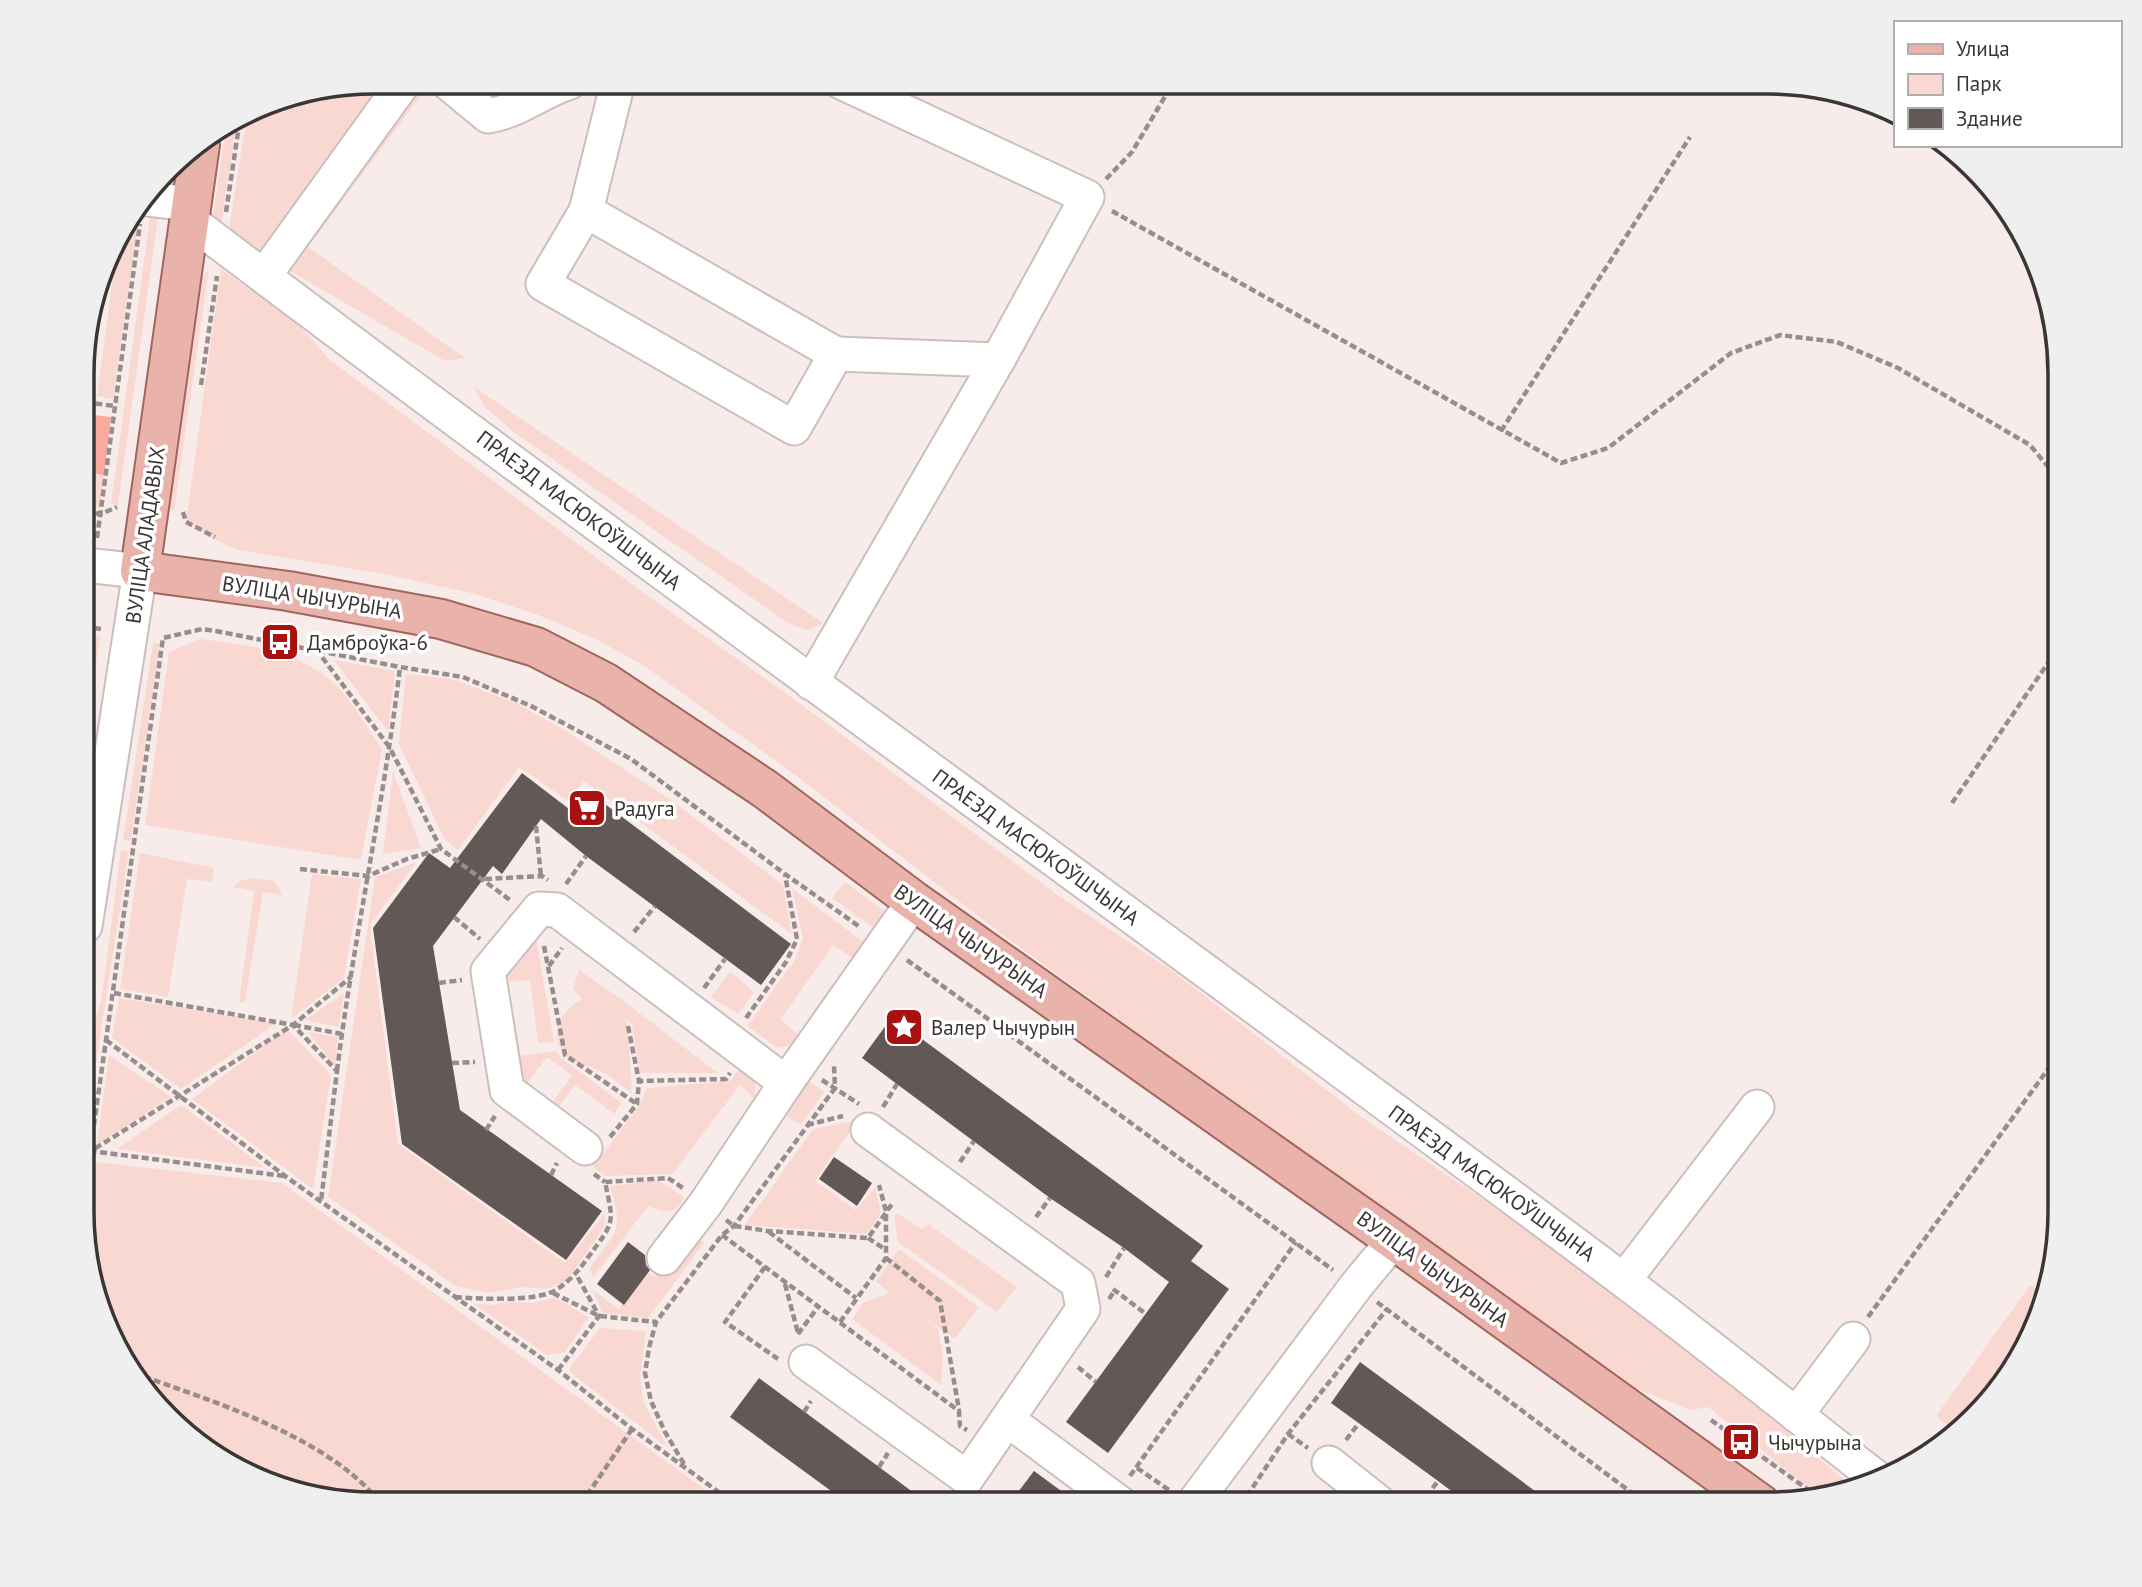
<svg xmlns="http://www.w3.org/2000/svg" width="2142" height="1587" font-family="'PT Sans',sans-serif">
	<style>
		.green { fill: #fad8d2 }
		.forest { fill: #fba89d }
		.building { fill: #625856 }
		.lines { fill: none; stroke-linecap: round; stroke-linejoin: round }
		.minor-casing { stroke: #cbbfbd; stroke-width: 37 }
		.major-casing { stroke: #a2655d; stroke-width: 42 }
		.path { stroke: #968d8c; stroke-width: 4.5; stroke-dasharray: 7 3.5; stroke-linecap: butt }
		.minor { stroke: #fff; stroke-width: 33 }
		.major { stroke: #e9b2ab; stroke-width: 38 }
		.labels { text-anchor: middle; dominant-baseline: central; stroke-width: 7; stroke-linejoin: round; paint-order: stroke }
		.street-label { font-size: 21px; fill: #3b3635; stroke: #fff }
		.poi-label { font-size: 21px; fill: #3b3635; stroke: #fff; text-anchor: start }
		.rim { fill: none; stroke: #3b3635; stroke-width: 3.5 }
	</style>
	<rect width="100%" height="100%" fill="#f8ecea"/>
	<g class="green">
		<polygon points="374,82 431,82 308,247 465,358 445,361 290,271 229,230 247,114 263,104"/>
		<polygon points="237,120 221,225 213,218 226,127"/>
		<polygon points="152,202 160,203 118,505 111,504"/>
		<polygon points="140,209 113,399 97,396 118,238"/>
		<polygon points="209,269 174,511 167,507 198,282"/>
		<path d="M 221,269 L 296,322 L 330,360 L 648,596 L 787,694 L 1055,893 L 1174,972 L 1360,1116 L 1621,1293 L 1851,1485 L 1816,1494 L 1708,1407 L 1691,1410 L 1616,1381 L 1003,935 L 795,775 L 646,667 L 596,639 L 538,615 L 475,594 L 389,575 L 238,550 C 222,544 202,531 186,522 Z"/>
		<polygon points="474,387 823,623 809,630 791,625 515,433 484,406"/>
		<polygon points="85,472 104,475 100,508 85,506"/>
		<polygon points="90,635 100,636 85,740 85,670"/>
		<path d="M 201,639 C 246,645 298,650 334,683 C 349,696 369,731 382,749 L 361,860 L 145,825 L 169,652 Z"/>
		<polygon points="153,643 160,643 131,841 123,840"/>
		<polygon points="334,660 395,671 388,732"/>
		<polygon points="406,674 453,679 516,703 566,731 674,802 783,885 792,934 584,781 568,801 519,767 458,850 445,840 399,744"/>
		<polygon points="393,771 421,848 383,854"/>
		<polygon points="121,850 129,851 85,1135 85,1051 101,1002"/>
		<polygon points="140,853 214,868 212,882 187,879 168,997 120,989"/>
		<polygon points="417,862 371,923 371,935 398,1144 565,1263 604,1214 605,1226 567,1281 546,1289 522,1287 489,1293 456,1286 328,1197 375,877"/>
		<polygon points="312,874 361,879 344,978 291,1019"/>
		<polygon points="252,878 274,881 283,895 263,892 245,1002 239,1002 254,891 233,887 240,881"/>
		<polygon points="845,882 891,916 879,932 832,898"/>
		<polygon points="792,888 866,944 854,959 833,945 781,1019 798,1035 793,1044 778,1048 747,1026 795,960 803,938"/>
		<polygon points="535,932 554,1042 538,1043 530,980 509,982 505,971"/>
		<path d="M 579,970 L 618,997 L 718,1073 L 640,1073 L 632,1025 L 625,1017 L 628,1026 L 632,1093 C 621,1086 608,1073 596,1069 C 587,1065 579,1067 571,1060 C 546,1041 558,1012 582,999 L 573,989 Z"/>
		<polygon points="730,971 754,992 738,1014 711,997"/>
		<polygon points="344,993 339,1027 305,1020"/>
		<polygon points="119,998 277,1023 181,1089 112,1038"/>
		<polygon points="287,1029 331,1075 313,1189 192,1099"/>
		<polygon points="308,1032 338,1037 335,1066"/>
		<polygon points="556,1051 561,1058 622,1103 614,1114 575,1085 557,1109 551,1104 572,1075 547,1057 526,1085 521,1082 518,1056"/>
		<polygon points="109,1055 171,1097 97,1145"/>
		<polygon points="743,1064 755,1082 755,1099 740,1085 673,1174 605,1176 593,1167 639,1106 647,1088 730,1081"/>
		<polygon points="807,1080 824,1092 801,1125 782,1114"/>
		<polygon points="181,1105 266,1168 117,1149"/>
		<polygon points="858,1120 815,1181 856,1210 875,1187 881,1212 867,1234 745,1225 813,1129"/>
		<polygon points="96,1162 282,1183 725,1504 355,1504 280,1489 196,1444 121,1358 85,1251"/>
		<path d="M 658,1180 L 684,1197 C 675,1215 665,1213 648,1206 L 593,1278 L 590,1267 C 617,1230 624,1232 610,1186 Z"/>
		<polygon points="898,1214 922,1229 928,1224 1017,1287 997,1312 898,1242 894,1216"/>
		<polygon points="690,1230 704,1243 648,1318 602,1313 593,1290 619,1309 646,1272 655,1277"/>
		<polygon points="899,1249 979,1307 955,1339 925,1318 938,1329 943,1355 941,1385 852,1319 863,1303 890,1293 876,1281"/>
		<polygon points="2030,1285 2045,1294 2038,1324 1999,1391 1952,1429 1936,1416"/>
		<polygon points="555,1297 589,1317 565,1352 547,1355 474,1304 493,1305 509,1301 532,1303"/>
		<polygon points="600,1328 646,1331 640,1377 644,1403 667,1447 575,1376 569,1369"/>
	</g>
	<polygon class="forest" points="85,414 111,417 104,475 85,472"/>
	<g class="building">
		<polygon points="522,773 569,809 585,789 791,944 761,985 586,856 541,819 502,874 493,866 433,946 460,1110 602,1211 566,1260 402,1144 373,928 429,853 450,868"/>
		<polygon points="892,1017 1203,1246 1191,1261 1229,1289 1108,1453 1066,1422 1169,1282 1124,1248 1050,1198 862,1058"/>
		<polygon points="834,1157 872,1183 857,1206 819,1179"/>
		<polygon points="628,1242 645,1255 646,1265 650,1270 624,1305 597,1284"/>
		<polygon points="1360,1362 1554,1505 1470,1505 1438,1481 1331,1403"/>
		<polygon points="759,1378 879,1467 929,1504 849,1504 730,1417"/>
		<polygon points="1034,1471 1079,1504 1009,1504"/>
	</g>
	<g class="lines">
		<g class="minor-casing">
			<g id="minor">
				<path d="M 447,82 L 488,116 C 517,112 541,91 570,82"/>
				<polyline points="148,199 191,204"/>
				<polygon points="586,211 836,354 794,428 543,284"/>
				<polyline points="586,211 618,82"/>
				<path d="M 189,220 C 662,578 1145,922 1619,1277 C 1707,1343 1792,1412 1878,1479"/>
				<polyline points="264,276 404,82"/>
				<polyline points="836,354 998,360"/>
				<polyline points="85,565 140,571 85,926"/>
				<polyline points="811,683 998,360 1087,197 841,82"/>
				<polyline points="585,1148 507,1090 488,971 539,909 557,910 786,1083 914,901"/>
				<polyline points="664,1258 706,1203 786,1083"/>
				<polyline points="1624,1280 1757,1107"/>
				<polyline points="806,1362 967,1478 1083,1309 1078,1283 868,1130"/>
				<polyline points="1796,1415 1853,1339"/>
				<polyline points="1008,1420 1121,1504"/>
				<polyline points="1329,1463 1382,1505"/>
				<polyline points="1193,1504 1356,1286 1394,1240"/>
			</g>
		</g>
		<g class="major-casing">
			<polyline id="major" points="200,144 140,571 288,591 441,619 536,647 606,683 765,789 914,901 1394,1240 1762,1505"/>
		</g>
		<g class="path">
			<polyline points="1106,179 1132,152 1173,83"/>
			<polyline points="1112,211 1561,463 1608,448 1731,353 1780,335 1837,342 1898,368 2030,445 2059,480"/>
			<polyline points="226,212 240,119"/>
			<polyline points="201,385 217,276"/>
			<polyline points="85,402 114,406"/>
			<polyline points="1501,431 1690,137"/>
			<polyline points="85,512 101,514 117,507"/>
			<polyline points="183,512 186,522 215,537"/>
			<polyline points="97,538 140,224"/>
			<polyline points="85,627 101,629"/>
			<polyline points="85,630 90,595"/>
			<polyline points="280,642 283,622"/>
			<polyline points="316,649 390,748 441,849 510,900"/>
			<polyline points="1952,803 2059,647"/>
			<polyline points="536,826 541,877"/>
			<polyline points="300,869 368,876 407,859 441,849"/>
			<polyline points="485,879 542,876 548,880"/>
			<polyline points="566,884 586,856"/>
			<polyline points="454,917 480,939"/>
			<polyline points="634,932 655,906"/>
			<polyline points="544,946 565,1055 637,1104"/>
			<polyline points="907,960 1333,1270"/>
			<polyline points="549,966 562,948"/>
			<polyline points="439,983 462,980"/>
			<polyline points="704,988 725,959"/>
			<polyline points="114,993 293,1025 337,1071 321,1201"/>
			<polyline points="746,1018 786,962 797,939 785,875"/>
			<polyline points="294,1025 342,1034"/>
			<polyline points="628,1026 639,1081"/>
			<polyline points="106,1040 285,1176 558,1370 632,1429 735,1504"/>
			<polyline points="452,1063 475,1062"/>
			<path d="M 337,1071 C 354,936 384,803 400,667"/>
			<polyline points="822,1080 859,1104"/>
			<polyline points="883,1107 897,1084"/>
			<polyline points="807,1125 843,1116"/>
			<polyline points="486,1130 495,1116"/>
			<polyline points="610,1137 637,1104 639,1081 726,1079 730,1073"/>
			<polyline points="960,1162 974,1141"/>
			<polyline points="594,1174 605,1182"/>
			<polyline points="551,1175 557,1163"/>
			<polyline points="284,1176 91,1151 293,1025 351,977"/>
			<polyline points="85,1188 163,638 202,629 216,631 400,667 463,677 531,706 631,759 785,874 860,927"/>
			<polyline points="1036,1217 1050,1198"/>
			<polyline points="726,1220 734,1226 768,1231 868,1238 892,1204"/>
			<polyline points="769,1232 856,1298"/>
			<polyline points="722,1235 959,1411 960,1426 967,1430"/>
			<polyline points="868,1238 886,1250"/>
			<polyline points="886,1258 940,1301 959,1410"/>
			<polyline points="765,1267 725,1322 778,1359"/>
			<polyline points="1106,1277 1124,1248"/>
			<polyline points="785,1284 798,1333"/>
			<polyline points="1113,1289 1146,1314"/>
			<polyline points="553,1293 599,1316 656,1322"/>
			<path d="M 455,1297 C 478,1299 537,1302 556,1290 C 570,1281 580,1269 589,1256 C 615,1221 614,1224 605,1182 L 668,1178 L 683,1188"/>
			<polyline points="1109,1299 1115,1290"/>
			<polyline points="1377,1302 1648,1505"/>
			<polyline points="1868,1317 2059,1054"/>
			<polyline points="840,1322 886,1258 886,1211 879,1185"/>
			<polyline points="798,1334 818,1307"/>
			<polyline points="1078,1367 1096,1382"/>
			<polyline points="558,1370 599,1316 576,1274"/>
			<path d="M 134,1373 C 211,1401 330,1437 381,1504"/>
			<polyline points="804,1412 811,1401"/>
			<polyline points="1711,1420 1814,1494"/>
			<polyline points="1288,1434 1308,1448"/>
			<polyline points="1346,1440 1359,1423"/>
			<polyline points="684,1464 665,1432 651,1401 645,1373 649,1348 656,1322 722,1235 734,1226 835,1088 834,1065"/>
			<polyline points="879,1467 888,1453"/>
			<polyline points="1137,1468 1169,1490"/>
			<polyline points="1130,1476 1296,1242"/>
			<polyline points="989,1495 1002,1504"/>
			<polyline points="581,1504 632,1429"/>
			<polyline points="1241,1505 1288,1434 1387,1309"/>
			<polyline points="1420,1505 1438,1481"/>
		</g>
		<use href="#minor" class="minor"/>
		<use href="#major" class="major"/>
	</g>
	<defs>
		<g id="bus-square" transform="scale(2.0125)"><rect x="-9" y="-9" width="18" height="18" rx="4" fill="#a71211" stroke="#fff"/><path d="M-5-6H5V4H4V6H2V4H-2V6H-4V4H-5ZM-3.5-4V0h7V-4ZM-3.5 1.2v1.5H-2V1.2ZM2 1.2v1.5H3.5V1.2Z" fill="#fff"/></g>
		<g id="supermarket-square" transform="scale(2.0125)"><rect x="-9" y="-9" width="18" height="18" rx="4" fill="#a71211" stroke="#fff"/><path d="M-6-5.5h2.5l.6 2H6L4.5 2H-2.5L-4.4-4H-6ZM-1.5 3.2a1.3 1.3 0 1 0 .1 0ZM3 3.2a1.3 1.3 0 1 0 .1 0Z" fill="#fff"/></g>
		<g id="sight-square" transform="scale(2.0125)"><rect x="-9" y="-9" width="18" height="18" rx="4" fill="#a71211" stroke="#fff"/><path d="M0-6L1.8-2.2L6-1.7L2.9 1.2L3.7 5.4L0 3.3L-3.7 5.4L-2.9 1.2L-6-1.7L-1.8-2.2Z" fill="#fff"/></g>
	</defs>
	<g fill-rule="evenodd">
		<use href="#bus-square" x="280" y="642"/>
		<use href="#supermarket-square" x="587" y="808"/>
		<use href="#sight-square" x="904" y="1027"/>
		<use href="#bus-square" x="1741" y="1442"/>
	</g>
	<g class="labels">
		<g class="street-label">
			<text transform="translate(579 510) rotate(37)">ПРАЕЗД МАСЮКОЎШЧЫНА</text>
			<text transform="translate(145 535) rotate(-82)">ВУЛІЦА АЛАДАВЫХ</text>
			<text transform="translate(312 597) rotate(9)">ВУЛІЦА ЧЫЧУРЫНА</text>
			<text transform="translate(1036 847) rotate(36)">ПРАЕЗД МАСЮКОЎШЧЫНА</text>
			<text transform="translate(971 941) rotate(35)">ВУЛІЦА ЧЫЧУРЫНА</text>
			<text transform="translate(1492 1183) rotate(36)">ПРАЕЗД МАСЮКОЎШЧЫНА</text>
			<text transform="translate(1433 1269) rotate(36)">ВУЛІЦА ЧЫЧУРЫНА</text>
		</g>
		<g class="poi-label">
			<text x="307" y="642">Дамброўка-6</text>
			<text x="614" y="808">Радуга</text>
			<text x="931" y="1027">Валер Чычурын</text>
			<text x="1768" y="1442">Чычурына</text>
		</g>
	</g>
	<path d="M0 0H2142V1587H0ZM374 94H1768A280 280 0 0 1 2048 374V1212A280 280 0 0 1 1768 1492H374A280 280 0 0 1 94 1212V374A280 280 0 0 1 374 94Z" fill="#efefef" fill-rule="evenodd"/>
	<path class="rim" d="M374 94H1768A280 280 0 0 1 2048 374V1212A280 280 0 0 1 1768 1492H374A280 280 0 0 1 94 1212V374A280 280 0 0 1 374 94Z"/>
	<rect x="1894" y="21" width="228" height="126" fill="#ffffff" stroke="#b1afae" stroke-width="2"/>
	<rect x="1908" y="44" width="35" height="10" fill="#e9b2ab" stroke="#b1afae" stroke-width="2"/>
	<text x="1956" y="56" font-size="21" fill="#3b3635">Улица</text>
	<rect x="1908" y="74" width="35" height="21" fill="#fad8d2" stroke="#b1afae" stroke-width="2"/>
	<text x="1956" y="91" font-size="21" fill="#3b3635">Парк</text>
	<rect x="1908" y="108" width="35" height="21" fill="#625856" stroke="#b1afae" stroke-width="2"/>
	<text x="1956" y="126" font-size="21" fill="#3b3635">Здание</text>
</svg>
